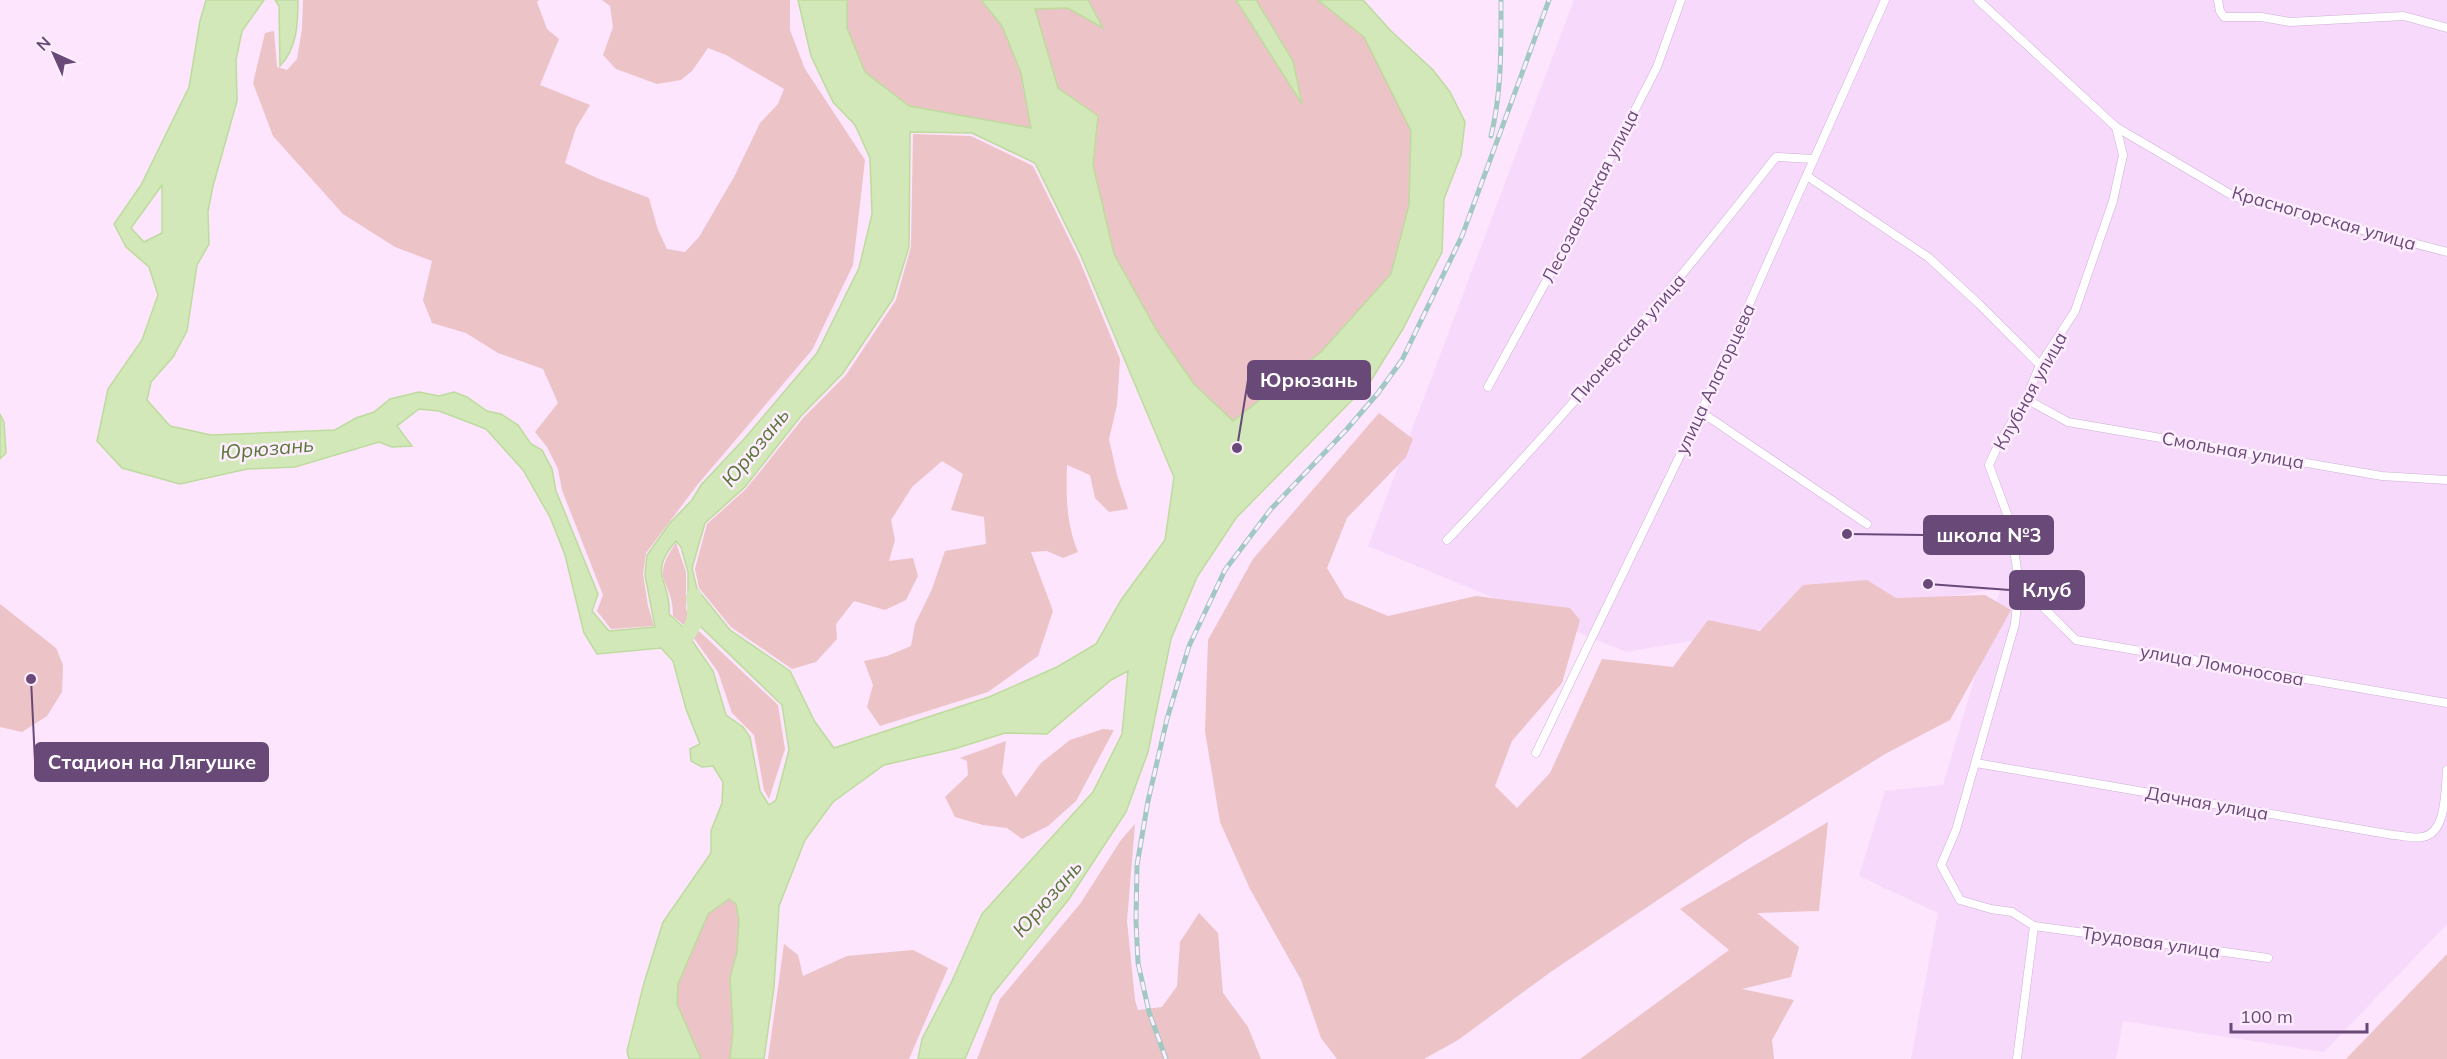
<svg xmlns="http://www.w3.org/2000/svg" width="2447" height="1059" font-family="Mulish,sans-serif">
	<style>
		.residential { fill: #f7d9fb }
		.green { fill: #ecc3c6 }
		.water { fill: #d2e8b8; stroke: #bedb9e; stroke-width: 1.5; fill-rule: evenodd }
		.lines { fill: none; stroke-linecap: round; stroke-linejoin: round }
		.river { stroke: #d2e8b8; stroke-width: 16 }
		.street-casing { stroke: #ccb0d5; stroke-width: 9 }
		.street { stroke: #fff; stroke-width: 8 }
		.rail-casing { stroke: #a2c8c3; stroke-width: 5 }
		.rail { stroke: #feedff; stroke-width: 3; stroke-dasharray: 9; stroke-linecap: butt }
		.labels { text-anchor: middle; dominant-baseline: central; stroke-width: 5; stroke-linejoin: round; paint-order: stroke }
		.street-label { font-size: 18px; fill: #694978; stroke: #feedff }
		.water-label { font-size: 20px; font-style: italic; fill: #587738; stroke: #feedff }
		.leader { fill: none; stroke: #694978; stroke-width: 2 }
		.callout-dot { fill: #694978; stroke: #feedff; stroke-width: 2 }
		.callout { fill: #694978; stroke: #694978; stroke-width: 2 }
		.callout-label { font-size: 20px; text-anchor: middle; font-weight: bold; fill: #fff }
	</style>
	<rect width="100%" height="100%" fill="#fce5fd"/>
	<polygon class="residential" points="1574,0 2447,0 2447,924 2324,1052 2123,1021 2116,1059 1911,1059 1938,913 1859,876 1885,791 1943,785 2001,588 1626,652 1368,546"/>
	<g class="green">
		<polygon points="303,0 539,0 537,2 547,29 559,39 540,85 590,105 576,128 565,163 597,178 649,198 658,230 667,249 685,252 699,237 734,177 760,123 778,104 784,89 726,55 708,48 692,71 681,80 657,84 616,69 603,55 613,27 610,6 602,0 790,0 790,30 805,69 865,160 853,265 812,350 698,484 646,553 643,574 648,606 654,626 611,629 597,611 603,595 562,490 558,469 547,447 535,432 558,403 543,369 498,353 466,333 432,323 423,300 432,261 395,247 343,214 273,136 253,83 265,33 274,31 277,67 287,70 297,59 302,29"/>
		<polygon points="847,0 981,0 1002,26 1021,73 1031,128 909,106 865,73 847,28"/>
		<polygon points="1088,0 1236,0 1301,102 1293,61 1256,0 1318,0 1364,37 1411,131 1409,205 1391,274 1321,352 1233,421 1194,384 1157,331 1114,254 1093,165 1098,116 1058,88 1034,8 1068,8 1102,27"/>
		<path d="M 913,134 L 971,136 L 1033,166 L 1079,259 L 1120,359 L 1117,405 L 1109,439 L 1117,475 L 1128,509 L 1109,512 L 1095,498 L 1090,475 L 1067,465 C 1066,495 1066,523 1078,552 L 1063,558 L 1047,551 L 1031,552 L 1053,611 L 1038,656 L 988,692 L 880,726 L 867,707 L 873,685 L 864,661 L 887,656 L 911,646 L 915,624 L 932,589 L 945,551 L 986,544 L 984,517 L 951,510 L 963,474 L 942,461 L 912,487 L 891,520 L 895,540 L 889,561 L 913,558 L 918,576 L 906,600 L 885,610 L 854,601 L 836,624 L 837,639 L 816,662 L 792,669 L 731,627 L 699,588 L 695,569 L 707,524 L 746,489 L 804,417 L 846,375 L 896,300 L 911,247 Z"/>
		<polygon points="1379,413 1413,439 1406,457 1347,518 1327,568 1345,598 1388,616 1476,596 1570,608 1580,620 1562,683 1512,741 1495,786 1517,808 1550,773 1602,659 1673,667 1708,620 1760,631 1803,585 1867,580 1896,598 1985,595 2011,610 1950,720 1885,754 1744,842 1552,971 1458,1040 1424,1059 1337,1059 1321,1038 1301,980 1250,889 1220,822 1205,731 1208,640 1253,559"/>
		<path d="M 676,543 L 686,572 L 686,609 L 691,622 L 685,626 L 673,616 C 674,579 648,583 676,543 Z"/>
		<polygon points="0,604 56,648 63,665 62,692 47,716 22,732 0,727"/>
		<polygon points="699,631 778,705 785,749 769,799 764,790 754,735 732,713 718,672 693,637"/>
		<polygon points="1103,729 1114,730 1076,801 1048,826 1022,839 1007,828 983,825 955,817 945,797 968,775 967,761 960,758 1006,741 1002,773 1016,797 1041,763 1070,740"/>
		<polygon points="1828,822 1819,911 1757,913 1799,947 1791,977 1742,989 1794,1000 1772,1040 1774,1059 1580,1059 1729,950 1680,909"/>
		<polygon points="1135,824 1127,921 1135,1000 1138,1010 1162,1007 1177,986 1180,942 1199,913 1218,933 1223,993 1248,1027 1261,1059 977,1059 1000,999 1080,904 1121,840"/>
		<polygon points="729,899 736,904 739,920 737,952 730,978 733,1031 730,1059 701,1059 677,1004 678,984 708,914"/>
		<polygon points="784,944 798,955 803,976 847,956 913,950 948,968 909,1059 768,1059"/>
		<polygon points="2447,954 2447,1059 2346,1059"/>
	</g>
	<g class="water">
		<path d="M 206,0 L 264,0 L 242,31 L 236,60 L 237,101 L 213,186 L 208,211 L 209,244 L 197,265 L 187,331 L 173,357 L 151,382 L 147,400 L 170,426 L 211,435 L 335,430 L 356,418 L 374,412 L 390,399 L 419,392 L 439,396 L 454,392 L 467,397 L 487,411 L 501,414 L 518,425 L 531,444 L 542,450 L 552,469 L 556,491 L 598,594 L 592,611 L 609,631 L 655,627 L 645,575 L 647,555 L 670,523 L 692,500 L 701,485 L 745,438 L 817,353 L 859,268 L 872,214 L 870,158 L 855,125 L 833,102 L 811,56 L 798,0 L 847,0 L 847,28 L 865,72 L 909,106 L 1031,128 L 1021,73 L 1002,26 L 981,0 L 1088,0 L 1103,28 L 1068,8 L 1035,9 L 1058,88 L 1098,116 L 1093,165 L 1114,254 L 1157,331 L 1194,384 L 1233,421 L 1321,352 L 1391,274 L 1409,205 L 1411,131 L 1364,37 L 1318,0 L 1363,0 L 1391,31 L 1433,70 L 1450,92 L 1465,122 L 1461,155 L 1444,199 L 1442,252 L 1403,329 L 1370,382 L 1236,518 L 1197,577 L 1171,639 L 1148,752 L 1126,812 L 1069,899 L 992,995 L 965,1059 L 918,1059 L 922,1039 L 952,981 L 982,914 L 1093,792 L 1122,734 L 1128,671 L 1111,680 L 1047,734 L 1005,733 L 954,749 L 884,765 L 833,802 L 805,840 L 779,906 L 774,987 L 764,1059 L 730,1059 L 733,1031 L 730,978 L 737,952 L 739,920 L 736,904 L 729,899 L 708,914 L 678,984 L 677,1004 L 701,1059 L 629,1059 L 627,1051 L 644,983 L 663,922 L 711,853 L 711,831 L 722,803 L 723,782 L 713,766 L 702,767 L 691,761 L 690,749 L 700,744 L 686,709 L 673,661 L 661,648 L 597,654 L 584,633 L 565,555 L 550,517 L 523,470 L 486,429 L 439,411 L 419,409 L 397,426 L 412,446 L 392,447 L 379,442 L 295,467 L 247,469 L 180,484 L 122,468 L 97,441 L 108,389 L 142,340 L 158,295 L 149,267 L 126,247 L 114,224 L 141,185 L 189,87 L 200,21 ZM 910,132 L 972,133 L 1035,163 L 1081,256 L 1174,477 L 1165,540 L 1121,600 L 1096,644 L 1057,667 L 989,697 L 834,748 L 815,722 L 790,671 L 730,630 L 697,589 L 692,568 L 705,523 L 745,487 L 801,416 L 843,373 L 893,299 L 909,247 ZM 162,185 L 162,233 L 144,242 L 131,228 ZM 676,541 L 681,547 L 688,572 L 688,610 L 700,626 L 782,705 L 789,750 L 776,800 L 769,805 L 760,791 L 750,737 L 743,727 L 726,715 L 713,671 L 682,626 L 669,614 C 672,581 646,575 676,541 Z"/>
		<path d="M 275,0 L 298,0 C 298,24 297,48 280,66 L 279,6 Z"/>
		<polygon points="1236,0 1256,0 1293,61 1302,104"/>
		<polygon points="0,414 4,422 6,453 0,459"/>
	</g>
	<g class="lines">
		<path class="river" d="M 687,654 L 682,641 C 695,626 697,617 694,597"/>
		<g class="street-casing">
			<g id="street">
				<polyline points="1978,0 2116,127 2235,197 2447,252"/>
				<polyline points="2218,0 2220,11 2224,17 2261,17 2290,22 2404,16 2447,28"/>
				<polyline points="1807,176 1928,257 1979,304 2040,365"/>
				<polyline points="1488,387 1554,267 1657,67 1681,0"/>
				<polyline points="2026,399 2068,422 2382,476 2447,480"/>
				<polyline points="1701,412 1867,524"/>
				<path d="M 1447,540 C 1564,418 1672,290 1776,157 L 1813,159"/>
				<polyline points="2019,583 2076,640 2447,703"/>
				<polyline points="1536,753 1701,412 1885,0"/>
				<path d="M 1976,763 L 2393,835 C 2401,835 2413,839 2422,837 C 2447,834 2445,790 2447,770"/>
				<polyline points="2034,926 2268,958"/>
				<polyline points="2017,1059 2034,926 2012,912 1991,909 1960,900 1941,865 1956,830 2015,624 2019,583 2010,522 1989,465 1999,443 2026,399 2040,365 2075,311 2113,201 2123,155 2116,127"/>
			</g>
		</g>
		<use href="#street" class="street"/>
		<g class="rail-casing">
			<g id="rail">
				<path d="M 1491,136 C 1502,91 1501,46 1501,0"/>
				<polyline points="1166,1059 1149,1012 1138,963 1136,921 1137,865 1148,801 1167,719 1189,646 1225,570 1271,509 1347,429 1378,393 1402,360 1462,236 1549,0"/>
			</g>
		</g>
		<use href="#rail" class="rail"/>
	</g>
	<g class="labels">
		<g class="street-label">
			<text transform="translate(1590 196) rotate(-63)">Лесозаводская улица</text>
			<text transform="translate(2324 218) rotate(16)">Красногорская улица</text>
			<text transform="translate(1628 338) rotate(-49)">Пионерская улица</text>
			<text transform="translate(1715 379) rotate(-65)">улица Алаторцева</text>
			<text transform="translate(2030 391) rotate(-61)">Клубная улица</text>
			<text transform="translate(2233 450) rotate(10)">Смольная улица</text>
			<text transform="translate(2222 665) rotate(10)">улица Ломоносова</text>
			<text transform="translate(2207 803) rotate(10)">Дачная улица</text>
			<text transform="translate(2151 942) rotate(8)">Трудовая улица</text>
		</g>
		<g class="water-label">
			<text transform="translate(755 447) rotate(-51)">Юрюзань</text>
			<text transform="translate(267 448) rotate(-5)">Юрюзань</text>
			<text transform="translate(1047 898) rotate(-49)">Юрюзань</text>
		</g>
	</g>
	<path class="leader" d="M1237 448L1248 380M1847 534L1924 535M1928 584L2010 590M31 679L35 762"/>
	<g class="callout-dot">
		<circle cx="1237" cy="448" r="6"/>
		<circle cx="1847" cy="534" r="6"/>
		<circle cx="1928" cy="584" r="6"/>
		<circle cx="31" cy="679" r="6"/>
	</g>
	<g class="callout">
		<rect x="1248" y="361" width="122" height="38" rx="6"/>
		<rect x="1924" y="516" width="129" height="38" rx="6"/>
		<rect x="2010" y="571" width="74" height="38" rx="6"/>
		<rect x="35" y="743" width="233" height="38" rx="6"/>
	</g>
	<g class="callout-label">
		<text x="1309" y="387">Юрюзань</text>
		<text x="1989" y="542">школа №3</text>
		<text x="2047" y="597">Клуб</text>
		<text x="152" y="769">Cтадион на Лягушке</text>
	</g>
	<g transform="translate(54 54) rotate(315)" stroke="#feedff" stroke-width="4.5" paint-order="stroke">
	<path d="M0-4.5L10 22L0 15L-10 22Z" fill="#694978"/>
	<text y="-9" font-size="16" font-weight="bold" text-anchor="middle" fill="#694978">N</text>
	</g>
	<path d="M2231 1023v9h136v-9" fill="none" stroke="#694978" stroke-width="3"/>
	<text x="2240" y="1023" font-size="18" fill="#694978" stroke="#feedff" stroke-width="4.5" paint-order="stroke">100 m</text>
</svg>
